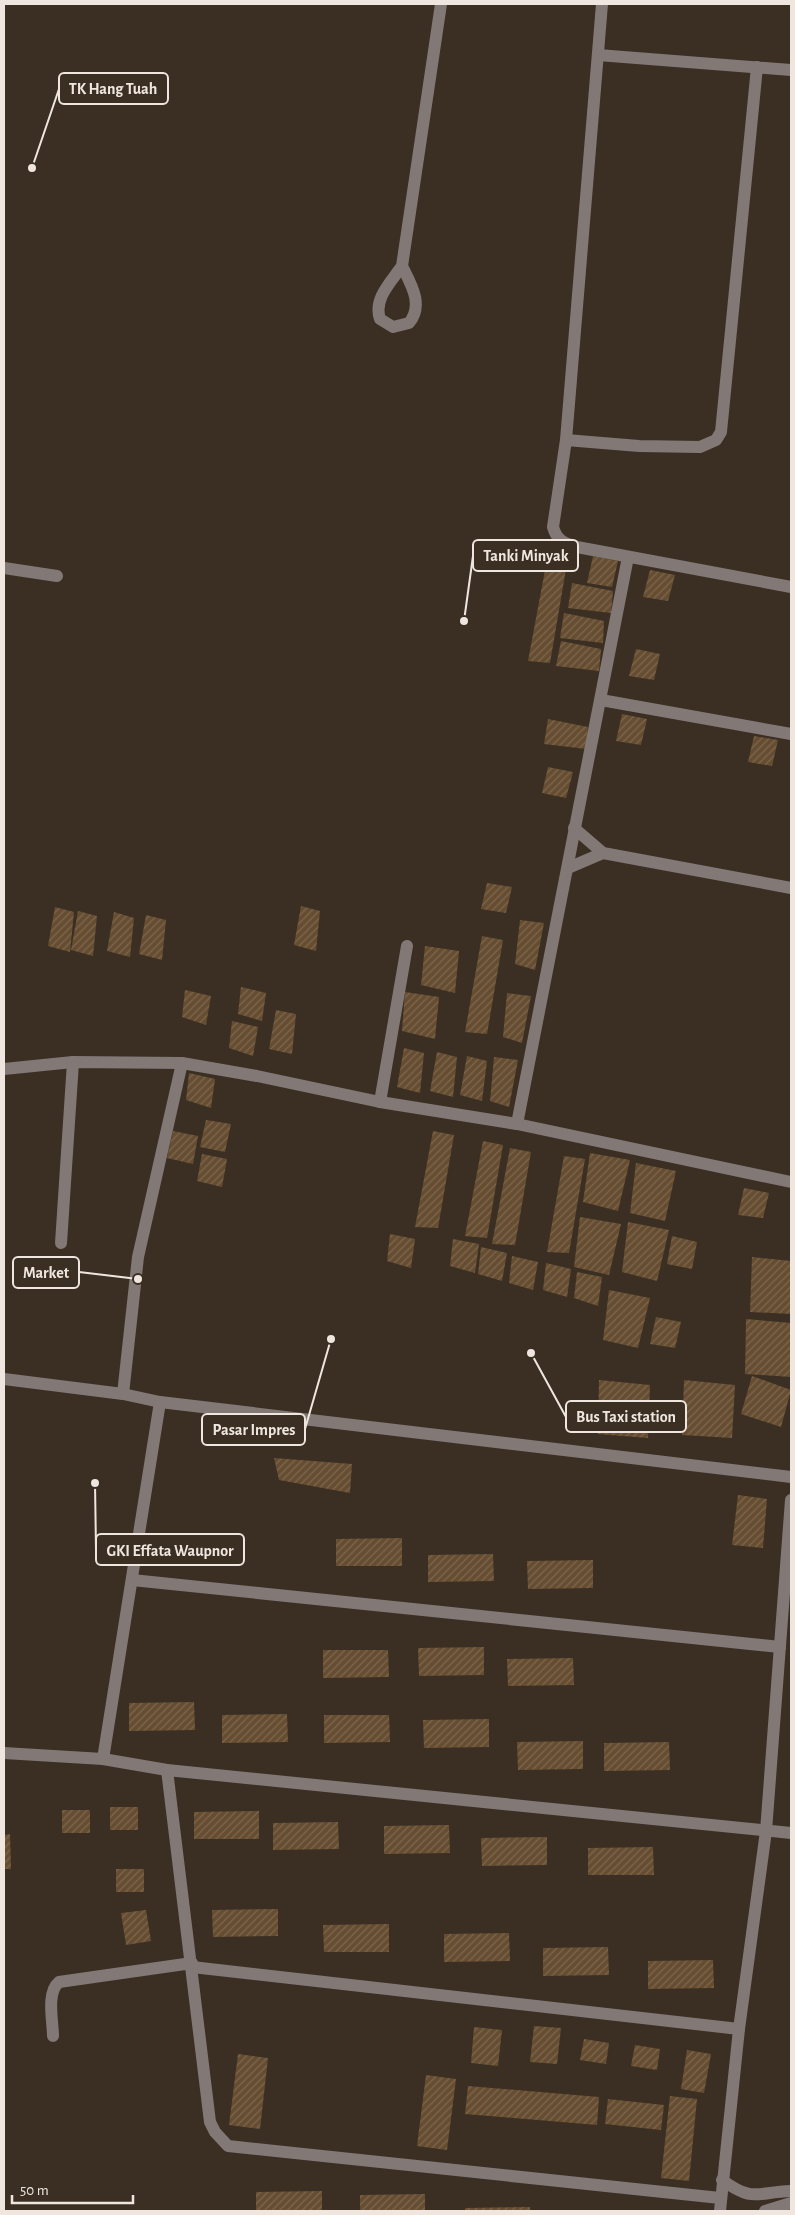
<svg xmlns="http://www.w3.org/2000/svg" width="795" height="2215" font-family="'Alegreya Sans',sans-serif">
	<style>
		.building { fill: url(#building-hatch) }
		.lines { fill: none; stroke-linecap: round; stroke-linejoin: round }
		.minor { stroke: #827876; stroke-width: 12 }
		.leader { fill: none; stroke: #efe7df; stroke-width: 2 }
		.callout-dot { fill: #efe7df; stroke: #3a2f22; stroke-width: 2 }
		.callout { fill: #3a2f22; stroke: #efe7df; stroke-width: 2 }
		.callout-label { font-size: 16px; text-anchor: middle; font-weight: bold; fill: #efe7df }
	</style>
	<defs>
		<pattern id="building-hatch" width="6" height="6" patternUnits="userSpaceOnUse" patternTransform="scale(1.25)"><rect width="6" height="6" fill="#664d31"/><path d="M-1 1l2-2M0 6l6-6M5 7l2-2" fill="none" stroke="#7c674e"/></pattern>
	</defs>
	<rect width="100%" height="100%" fill="#3a2f22"/>
	<g class="building">
		<polygon points="593,556 618,561 612,587 587,583"/>
		<polygon points="546,565 566,569 550,663 528,661"/>
		<polygon points="650,570 675,575 668,601 643,597"/>
		<polygon points="572,583 613,591 611,613 568,608"/>
		<polygon points="564,613 604,621 603,643 560,638"/>
		<polygon points="561,641 601,649 599,671 556,666"/>
		<polygon points="636,649 660,654 654,680 629,676"/>
		<polygon points="622,714 647,719 641,745 616,741"/>
		<polygon points="548,719 588,727 586,749 544,744"/>
		<polygon points="754,736 778,740 772,766 748,762"/>
		<polygon points="548,767 573,772 566,798 542,793"/>
		<polygon points="487,883 512,887 506,913 481,909"/>
		<polygon points="301,906 320,911 316,951 294,945"/>
		<polygon points="55,907 74,912 70,952 48,946"/>
		<polygon points="78,911 97,916 93,956 71,950"/>
		<polygon points="114,912 134,918 130,957 107,951"/>
		<polygon points="146,915 166,920 162,960 139,954"/>
		<polygon points="520,920 544,923 535,970 515,964"/>
		<polygon points="482,936 503,940 487,1034 465,1032"/>
		<polygon points="425,946 459,951 455,993 421,985"/>
		<polygon points="241,987 266,993 262,1021 238,1014"/>
		<polygon points="185,990 211,996 206,1025 182,1017"/>
		<polygon points="405,992 439,997 435,1039 402,1031"/>
		<polygon points="507,993 531,996 522,1043 503,1037"/>
		<polygon points="276,1010 296,1014 292,1054 269,1049"/>
		<polygon points="232,1021 258,1027 253,1056 229,1048"/>
		<polygon points="404,1048 424,1053 420,1093 397,1087"/>
		<polygon points="437,1052 457,1057 453,1097 430,1091"/>
		<polygon points="467,1056 487,1061 482,1101 460,1095"/>
		<polygon points="494,1057 518,1060 509,1107 490,1101"/>
		<polygon points="189,1073 215,1079 211,1108 186,1100"/>
		<polygon points="206,1120 231,1124 225,1152 200,1147"/>
		<polygon points="173,1131 198,1136 193,1164 167,1158"/>
		<polygon points="433,1131 454,1135 438,1228 415,1227"/>
		<polygon points="483,1141 503,1145 487,1238 465,1236"/>
		<polygon points="510,1148 531,1152 515,1245 492,1244"/>
		<polygon points="590,1153 630,1160 618,1211 583,1202"/>
		<polygon points="202,1154 227,1159 222,1187 197,1181"/>
		<polygon points="564,1156 585,1159 569,1253 547,1252"/>
		<polygon points="636,1163 676,1171 665,1221 630,1213"/>
		<polygon points="744,1188 769,1193 763,1218 738,1215"/>
		<polygon points="580,1217 621,1224 609,1275 574,1267"/>
		<polygon points="628,1222 669,1230 657,1281 622,1272"/>
		<polygon points="390,1234 415,1239 411,1268 387,1261"/>
		<polygon points="672,1236 697,1242 692,1269 667,1264"/>
		<polygon points="453,1239 479,1244 475,1273 450,1266"/>
		<polygon points="481,1247 507,1253 502,1281 478,1274"/>
		<polygon points="512,1256 538,1262 533,1290 509,1283"/>
		<polygon points="752,1257 791,1261 791,1314 750,1312"/>
		<polygon points="546,1263 571,1269 567,1297 543,1290"/>
		<polygon points="577,1272 602,1277 598,1306 574,1298"/>
		<polygon points="609,1290 650,1298 638,1348 603,1340"/>
		<polygon points="656,1317 681,1322 675,1348 650,1344"/>
		<polygon points="746,1319 791,1323 791,1377 745,1374"/>
		<polygon points="752,1376 791,1390 781,1427 741,1414"/>
		<polygon points="599,1380 650,1385 648,1438 598,1434"/>
		<polygon points="684,1380 735,1385 732,1438 682,1435"/>
		<polygon points="274,1458 352,1464 350,1493 279,1480"/>
		<polygon points="738,1495 767,1499 763,1548 732,1545"/>
		<polygon points="402,1538 402,1566 336,1566 336,1539"/>
		<polygon points="493,1554 494,1581 428,1582 428,1555"/>
		<polygon points="593,1560 593,1588 528,1589 527,1561"/>
		<polygon points="484,1647 484,1675 419,1676 418,1648"/>
		<polygon points="323,1650 388,1650 389,1677 323,1678"/>
		<polygon points="573,1658 574,1685 508,1686 507,1659"/>
		<polygon points="194,1702 195,1730 129,1731 129,1703"/>
		<polygon points="287,1714 288,1742 222,1743 222,1715"/>
		<polygon points="324,1715 389,1715 390,1742 324,1743"/>
		<polygon points="489,1719 489,1747 424,1748 423,1720"/>
		<polygon points="583,1741 583,1769 518,1770 517,1742"/>
		<polygon points="669,1742 670,1770 604,1771 604,1743"/>
		<rect x="110" y="1807" width="28" height="23"/>
		<rect x="62" y="1810" width="28" height="23"/>
		<polygon points="259,1811 259,1839 194,1839 194,1812"/>
		<polygon points="338,1822 339,1849 273,1850 273,1823"/>
		<polygon points="449,1825 450,1853 384,1854 384,1826"/>
		<polygon points="10,1834 11,1869 4,1869 4,1835"/>
		<polygon points="547,1837 547,1865 482,1866 481,1838"/>
		<polygon points="653,1847 654,1875 588,1875 588,1848"/>
		<rect x="116" y="1869" width="28" height="23"/>
		<polygon points="278,1909 278,1936 213,1937 212,1910"/>
		<polygon points="146,1910 151,1941 126,1945 121,1913"/>
		<polygon points="389,1924 389,1952 324,1952 323,1925"/>
		<polygon points="509,1933 510,1961 444,1962 444,1934"/>
		<polygon points="608,1947 609,1975 543,1976 543,1948"/>
		<polygon points="713,1960 714,1988 648,1989 648,1961"/>
		<polygon points="534,2026 561,2028 557,2064 530,2062"/>
		<polygon points="474,2027 502,2030 498,2066 471,2063"/>
		<polygon points="584,2039 609,2043 606,2064 580,2060"/>
		<polygon points="635,2045 660,2049 657,2070 631,2066"/>
		<polygon points="687,2050 711,2054 704,2093 681,2089"/>
		<polygon points="238,2054 268,2058 260,2129 229,2125"/>
		<polygon points="426,2075 456,2079 447,2150 417,2146"/>
		<polygon points="468,2086 599,2097 597,2125 465,2114"/>
		<polygon points="670,2096 697,2099 689,2181 661,2178"/>
		<polygon points="608,2099 664,2105 661,2130 605,2124"/>
		<polygon points="322,2191 322,2211 256,2211 256,2192"/>
		<polygon points="425,2194 425,2211 360,2211 360,2195"/>
		<polygon points="530,2207 530,2211 465,2211 465,2208"/>
	</g>
	<g class="lines">
		<g class="minor">
			<path d="M 602,4 L 566,440 L 553,527 C 557,541 564,543 577,547 L 791,587"/>
			<polyline points="598,55 791,70"/>
			<path d="M 402,266 C 411,284 424,305 409,323 L 393,327 L 380,319 C 373,299 391,282 402,266 L 441,4"/>
			<polyline points="566,440 639,446 700,447 716,440 721,432 757,67"/>
			<polyline points="4,568 57,576"/>
			<polyline points="601,700 791,734"/>
			<polyline points="574,828 603,853 791,888"/>
			<polyline points="568,868 603,853"/>
			<polyline points="4,1069 73,1062 182,1063 257,1076 380,1102 517,1124 791,1182"/>
			<polyline points="380,1102 407,946"/>
			<polyline points="517,1124 628,557"/>
			<polyline points="61,1243 73,1062"/>
			<polyline points="4,1379 123,1394 160,1402 791,1477"/>
			<polyline points="123,1394 138,1257 182,1063"/>
			<polyline points="132,1580 780,1647"/>
			<polyline points="4,1753 103,1759 167,1770 791,1833"/>
			<polyline points="103,1759 160,1402"/>
			<polyline points="167,1770 210,2122 215,2132 228,2146 720,2198"/>
			<polyline points="192,1967 739,2029"/>
			<path d="M 53,2036 C 53,2021 46,1993 59,1982 L 192,1963"/>
			<path d="M 722,2180 C 754,2203 756,2192 791,2191"/>
			<polyline points="720,2211 739,2029 766,1831 791,1500"/>
			<polyline points="765,2211 791,2203"/>
		</g>
	</g>
	<path class="leader" d="M32 168L59 89M464 621L473 556M138 1279L79 1272M531 1353L566 1417M331 1339L305 1429M95 1483L96 1550"/>
	<g class="callout-dot">
		<circle cx="32" cy="168" r="5"/>
		<circle cx="464" cy="621" r="5"/>
		<circle cx="138" cy="1279" r="5"/>
		<circle cx="531" cy="1353" r="5"/>
		<circle cx="331" cy="1339" r="5"/>
		<circle cx="95" cy="1483" r="5"/>
	</g>
	<g class="callout">
		<rect x="59" y="73" width="109" height="31" rx="5"/>
		<rect x="473" y="540" width="105" height="31" rx="5"/>
		<rect x="13" y="1257" width="66" height="31" rx="5"/>
		<rect x="566" y="1401" width="120" height="31" rx="5"/>
		<rect x="202" y="1414" width="103" height="31" rx="5"/>
		<rect x="96" y="1534" width="148" height="31" rx="5"/>
	</g>
	<g class="callout-label">
		<text x="113" y="94">TK Hang Tuah</text>
		<text x="526" y="561">Tanki Minyak</text>
		<text x="46" y="1278">Market</text>
		<text x="626" y="1422">Bus Taxi station</text>
		<text x="254" y="1435">Pasar Impres</text>
		<text x="170" y="1556">GKI Effata Waupnor</text>
	</g>
	<rect width="795" height="2215" fill="none" stroke="#efe7df" stroke-width="10"/>
	<path d="M12 2195v8h121v-8" fill="none" stroke="#efe7df" stroke-width="2.5"/>
	<text x="20" y="2195" font-size="15" fill="#efe7df" stroke="#3a2f22" stroke-width="4" paint-order="stroke">50 m</text>
</svg>
